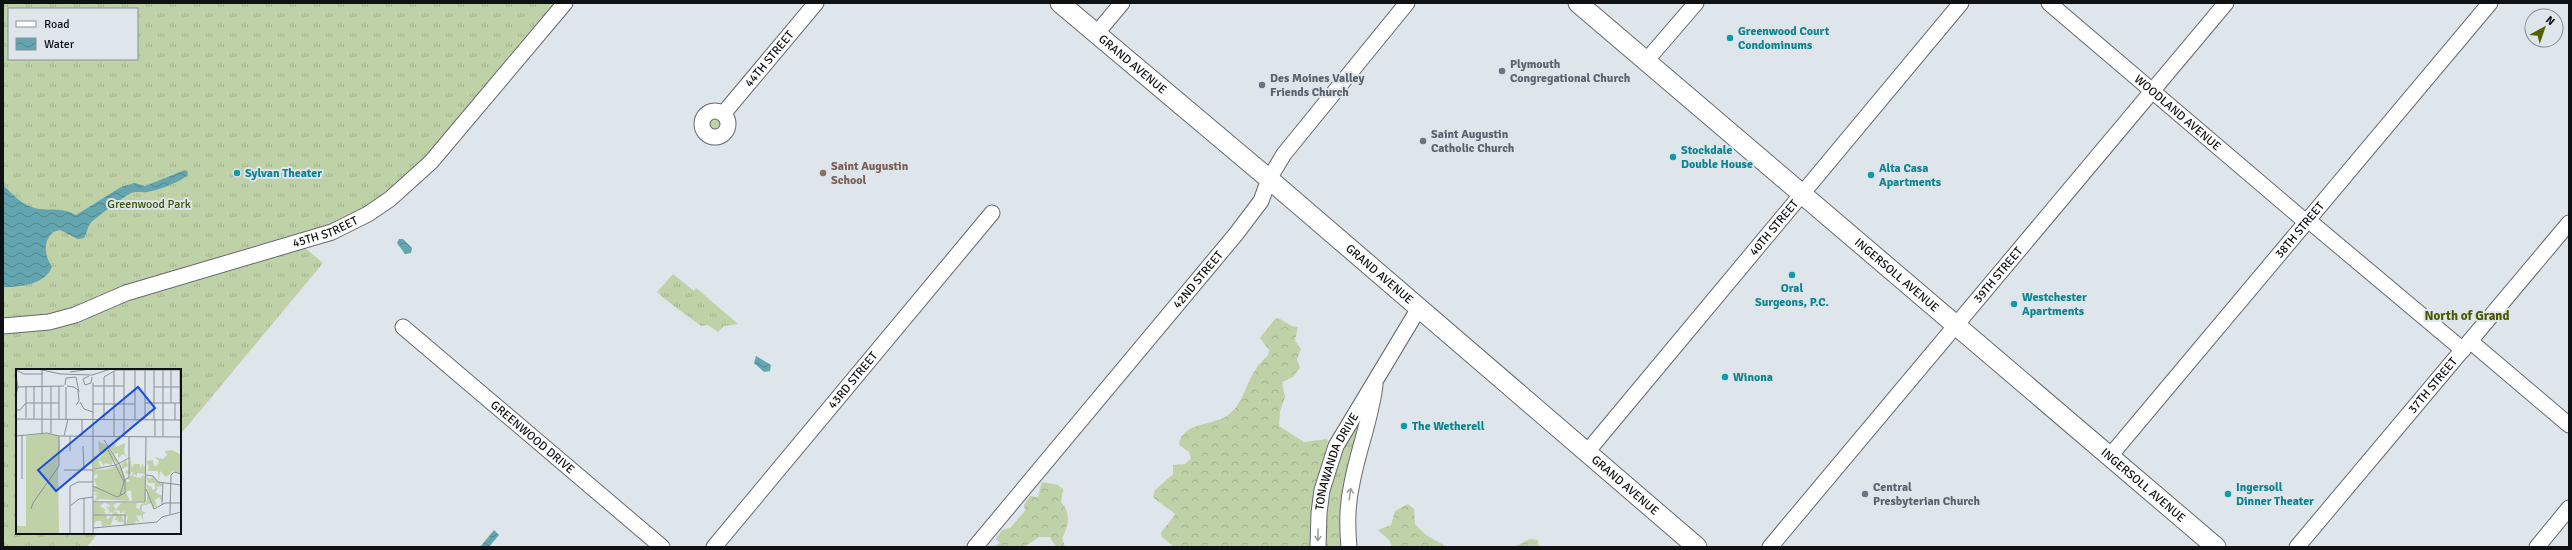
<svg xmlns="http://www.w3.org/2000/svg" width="2572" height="550" font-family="Signika,sans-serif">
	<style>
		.grass { fill: url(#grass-tufts); fill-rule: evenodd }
		.forest { fill: url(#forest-crowns) }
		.pitch { fill: #bfd1a7 }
		.water { fill: url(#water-waves) }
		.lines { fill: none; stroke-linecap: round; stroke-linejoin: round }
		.minor-casing { stroke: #646a6f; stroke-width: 17 }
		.major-casing { stroke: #646a6f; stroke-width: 21 }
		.minor { stroke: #fff; stroke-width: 15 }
		.major { stroke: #fff; stroke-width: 19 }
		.oneway { stroke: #9fa0a1 }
		.culture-dot { fill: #0f9aa8; stroke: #dee5eb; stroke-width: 1.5 }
		.worship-dot { fill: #6b7280; stroke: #dee5eb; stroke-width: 1.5 }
		.education-dot { fill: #8d6e63; stroke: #dee5eb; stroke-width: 1.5 }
		.labels { text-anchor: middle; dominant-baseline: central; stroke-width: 4; stroke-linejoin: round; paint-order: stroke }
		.culture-label { font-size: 12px; font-weight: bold; fill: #0d838f; stroke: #dee5eb; text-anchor: start }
		.street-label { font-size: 12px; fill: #0f1214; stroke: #dee5eb }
		.worship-label { font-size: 12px; font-weight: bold; fill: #5b616d; stroke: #dee5eb; text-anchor: start }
		.education-label { font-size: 12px; font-weight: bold; fill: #785e54; stroke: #dee5eb; text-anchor: start }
		.park-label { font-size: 12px; fill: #395106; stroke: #dee5eb }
		.neighbourhood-label { font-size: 13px; font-weight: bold; fill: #4b5701; stroke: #dee5eb }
		.inset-road { fill: none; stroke: #8b9195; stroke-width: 1 }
		.view { fill: #1d4ed8; fill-opacity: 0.15; stroke: #1d4ed8; stroke-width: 2 }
		.inset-edge { fill: none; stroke: #0f1214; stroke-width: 2 }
	</style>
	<defs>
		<pattern id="grass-tufts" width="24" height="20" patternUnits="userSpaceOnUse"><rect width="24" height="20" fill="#bfd1a7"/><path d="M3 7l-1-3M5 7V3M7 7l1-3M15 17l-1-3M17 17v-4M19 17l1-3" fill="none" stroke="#a3b28f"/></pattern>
		<pattern id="forest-crowns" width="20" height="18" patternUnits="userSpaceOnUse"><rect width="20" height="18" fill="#bfd1a7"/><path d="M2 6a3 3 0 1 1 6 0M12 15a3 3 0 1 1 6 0" fill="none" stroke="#a3b28f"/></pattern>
		<pattern id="water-waves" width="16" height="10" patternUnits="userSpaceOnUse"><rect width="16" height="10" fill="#63a6b0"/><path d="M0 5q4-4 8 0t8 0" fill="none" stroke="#50868e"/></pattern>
	</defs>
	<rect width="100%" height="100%" fill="#dee5eb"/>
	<g class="grass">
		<path d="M 3,3 L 557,3 L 434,151 L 377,201 L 332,225 L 291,236 L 323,263 L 180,435 L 180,370 L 17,370 L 17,533 L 98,533 L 87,547 L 3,547 ZM 9,9 L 137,9 L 137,59 L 9,59 Z"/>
		<circle cx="715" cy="124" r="7"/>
		<path d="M 673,274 L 694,291 L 696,288 L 738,324 L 724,326 L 718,332 L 708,325 L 701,326 C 686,314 671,305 657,292 Z"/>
		<polygon points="1366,402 1345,493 1326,495 1332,472"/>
	</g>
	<g class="forest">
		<path d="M 1278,318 L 1292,326 L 1298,327 L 1295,341 L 1301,349 L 1297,359 L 1300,368 L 1293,377 L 1282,382 L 1285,397 L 1280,411 L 1279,426 L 1304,442 L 1327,439 L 1328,443 L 1317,482 L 1312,547 L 1174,547 L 1162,537 L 1161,533 C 1165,526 1171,522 1175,514 C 1169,508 1157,502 1153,497 L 1155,490 L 1173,474 L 1173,465 L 1185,464 L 1191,459 L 1189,452 L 1179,445 C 1181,422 1214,426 1228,415 C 1244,404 1246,381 1258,366 C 1261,362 1265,358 1268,355 L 1269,350 L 1260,338 L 1275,319 Z"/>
		<path d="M 1042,482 L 1058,485 L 1063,489 L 1061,502 C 1071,513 1069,526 1062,538 L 1065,547 L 1056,547 L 1050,537 L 1039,537 L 1024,547 L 993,547 L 1000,543 L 996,539 L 1002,530 L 1010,528 L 1025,511 L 1024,505 L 1030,496 L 1038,497 Z"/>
		<polygon points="1337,491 1345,493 1344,547 1322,547 1326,495"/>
		<polygon points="1408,504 1414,509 1415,524 1426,535 1447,547 1392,547 1389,540 1378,530 1391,525 1395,511"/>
		<polygon points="1530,539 1538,540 1539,547 1514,547"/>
	</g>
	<polygon class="pitch" points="63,534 78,547 52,547"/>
	<g class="water">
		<path d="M 185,170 L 188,172 L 187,176 C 177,183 159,190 147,192 C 142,193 136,191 131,193 C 129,193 91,221 90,224 C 87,228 87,233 84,238 L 78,239 L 60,230 L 53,232 C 42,243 45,256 52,267 C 44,285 21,287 3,287 L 3,185 C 13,195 24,207 39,209 C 52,210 64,208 76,215 L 121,187 L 135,183 L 145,186 Z"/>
		<polygon points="399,239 403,239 412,248 411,253 405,254 397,243"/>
		<polygon points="756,356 771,365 770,371 764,372 754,363"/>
		<polygon points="494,530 499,535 489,547 480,547"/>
	</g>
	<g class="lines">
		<g class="minor-casing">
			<g id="minor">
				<path id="s1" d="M 2049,3 L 2306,222"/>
				<polyline points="1096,34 1122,3"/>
				<polyline points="1646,61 1696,3"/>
				<circle cx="715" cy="124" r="13"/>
				<path id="s2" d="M 723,114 L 816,3"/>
				<polyline points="2308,220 2463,350"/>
				<path id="s3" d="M 3,326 L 49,322 L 75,315 L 126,293 L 332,232 L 368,214 L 390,199 L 431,162 L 565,3"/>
				<path id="s4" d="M 403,327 L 662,547"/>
				<polyline points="2470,341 2569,425"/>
				<path id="s5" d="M 1587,452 L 1961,3"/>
				<path id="s6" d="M 2110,456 L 2490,3"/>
				<path id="s7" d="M 714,547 L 992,213"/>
				<path id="s8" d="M 975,547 L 1236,234 L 1261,201 L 1269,179 L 1284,154 L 1407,3"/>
				<path id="s9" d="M 1318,547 L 1319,513 L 1322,490 L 1336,446 L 1419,308"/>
				<path d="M 1349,547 C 1347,526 1347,504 1352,483 C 1358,450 1371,419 1375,385"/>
				<path id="s10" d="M 1770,547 L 2226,3"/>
				<path id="s11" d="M 2297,547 L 2569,223"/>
				<polyline points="2537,547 2569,508"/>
			</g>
		</g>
		<g class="major-casing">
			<g id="major">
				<path id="s12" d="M 1060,3 L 1269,179 L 1697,547"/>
				<path id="s13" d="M 1578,3 L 2216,547"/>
			</g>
		</g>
		<use href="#minor" class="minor"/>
		<use href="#major" class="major"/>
	</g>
	<defs><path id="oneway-shaft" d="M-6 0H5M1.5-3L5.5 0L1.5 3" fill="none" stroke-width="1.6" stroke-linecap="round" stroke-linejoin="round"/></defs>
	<g class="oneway">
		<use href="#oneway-shaft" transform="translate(1350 494) rotate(-82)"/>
		<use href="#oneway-shaft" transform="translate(1318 535) rotate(91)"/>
	</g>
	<g class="culture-dot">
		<circle cx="1730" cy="38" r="4"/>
		<circle cx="1673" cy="157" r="4"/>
		<circle cx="237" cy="173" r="4"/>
		<circle cx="1871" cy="175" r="4"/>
		<circle cx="1792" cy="275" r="4"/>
		<circle cx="2014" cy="304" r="4"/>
		<circle cx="1725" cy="377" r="4"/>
		<circle cx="1404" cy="426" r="4"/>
		<circle cx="2228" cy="494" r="4"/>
	</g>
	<g class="worship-dot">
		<circle cx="1502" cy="71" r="4"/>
		<circle cx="1262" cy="85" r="4"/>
		<circle cx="1423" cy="141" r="4"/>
		<circle cx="1865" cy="494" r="4"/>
	</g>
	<circle class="education-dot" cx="823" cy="173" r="4"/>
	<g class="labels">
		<g class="culture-label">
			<text x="1738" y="31">Greenwood Court<tspan x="1738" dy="14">Condominums</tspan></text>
			<text x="1681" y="150">Stockdale<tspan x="1681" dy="14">Double House</tspan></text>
			<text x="1879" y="168">Alta Casa<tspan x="1879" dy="14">Apartments</tspan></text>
			<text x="245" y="173">Sylvan Theater</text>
			<text x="1792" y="288" text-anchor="middle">Oral<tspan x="1792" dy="14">Surgeons, P.C.</tspan></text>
			<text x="2022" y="297">Westchester<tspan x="2022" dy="14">Apartments</tspan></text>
			<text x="1733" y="377">Winona</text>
			<text x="1412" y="426">The Wetherell</text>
			<text x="2236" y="487">Ingersoll<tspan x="2236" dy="14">Dinner Theater</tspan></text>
		</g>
		<g class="street-label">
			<text stroke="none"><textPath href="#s2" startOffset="72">44TH STREET</textPath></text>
			<text stroke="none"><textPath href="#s12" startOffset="95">GRAND AVENUE</textPath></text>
			<text stroke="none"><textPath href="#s1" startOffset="169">WOODLAND AVENUE</textPath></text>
			<text stroke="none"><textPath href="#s5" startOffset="292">40TH STREET</textPath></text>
			<text stroke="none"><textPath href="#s6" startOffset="295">38TH STREET</textPath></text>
			<text stroke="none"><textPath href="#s3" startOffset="337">45TH STREET</textPath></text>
			<text stroke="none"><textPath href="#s12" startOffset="419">GRAND AVENUE</textPath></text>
			<text stroke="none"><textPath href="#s13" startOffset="419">INGERSOLL AVENUE</textPath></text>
			<text stroke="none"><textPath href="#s10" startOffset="355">39TH STREET</textPath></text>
			<text stroke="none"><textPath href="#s8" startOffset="348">42ND STREET</textPath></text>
			<text stroke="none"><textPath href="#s7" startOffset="217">43RD STREET</textPath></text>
			<text stroke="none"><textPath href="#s11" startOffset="211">37TH STREET</textPath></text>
			<text stroke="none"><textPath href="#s4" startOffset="170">GREENWOOD DRIVE</textPath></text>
			<text stroke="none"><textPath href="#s9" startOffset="89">TONAWANDA DRIVE</textPath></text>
			<text stroke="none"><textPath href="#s12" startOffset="743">GRAND AVENUE</textPath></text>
			<text stroke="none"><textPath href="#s13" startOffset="743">INGERSOLL AVENUE</textPath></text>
		</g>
		<g class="worship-label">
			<text x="1510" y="64">Plymouth<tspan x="1510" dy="14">Congregational Church</tspan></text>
			<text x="1270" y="78">Des Moines Valley<tspan x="1270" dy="14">Friends Church</tspan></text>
			<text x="1431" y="134">Saint Augustin<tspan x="1431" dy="14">Catholic Church</tspan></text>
			<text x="1873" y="487">Central<tspan x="1873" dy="14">Presbyterian Church</tspan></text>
		</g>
		<g class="education-label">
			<text x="831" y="166">Saint Augustin<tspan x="831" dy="14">School</tspan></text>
		</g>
		<g class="park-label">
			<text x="149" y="204">Greenwood Park</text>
		</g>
		<g class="neighbourhood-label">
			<text x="2467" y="316">North of Grand</text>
		</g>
	</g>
	<g transform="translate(16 369)">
		<rect width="165" height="165" fill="#dee5eb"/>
		<path d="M 32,64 L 43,67 L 44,75 L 42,101 L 43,165 L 0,165 L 0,157 L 10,157 L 10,67 Z" fill="#bfd1a7"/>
		<path d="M 82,72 L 90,76 L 103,94 L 101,95 L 97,90 L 96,96 L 89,94 L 88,97 L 85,92 L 82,92 L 85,98 L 78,99 L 78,86 L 82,90 L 87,86 L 83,83 ZM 99,72 L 100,78 L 109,74 L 108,83 L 111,88 L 107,85 L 102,89 L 102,84 L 98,85 L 93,77 L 97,76 ZM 156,81 L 165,86 L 165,105 L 157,102 L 150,108 L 144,102 L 143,112 L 142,102 L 131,102 L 133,98 L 130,92 L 137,91 L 138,97 L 141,97 L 143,92 L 138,88 L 147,90 L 152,85 L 149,84 L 149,82 ZM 114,86 L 116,99 L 118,95 L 124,95 L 124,99 L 127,94 L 127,98 L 129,97 L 129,105 L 121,104 L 121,107 L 118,105 L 117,107 L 124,109 L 127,106 L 129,108 L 129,132 L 116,132 L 115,121 L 110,123 L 114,132 L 84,130 L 78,133 L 81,127 L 78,125 L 83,124 L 78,123 L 77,118 L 81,117 L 78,110 L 82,108 L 80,104 L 78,108 L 78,101 L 92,100 L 103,96 L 106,98 L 106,95 L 110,91 L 112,97 L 106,100 L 111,113 L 115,112 L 111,110 L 117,105 L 116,102 L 114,106 L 109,104 L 111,101 L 113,102 ZM 130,107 L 134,110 L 137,107 L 142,113 L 146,113 L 146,117 L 140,118 L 142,120 L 139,123 L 146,127 L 146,133 L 143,128 L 139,131 L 141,138 L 137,137 L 140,140 L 137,139 L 136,134 L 126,137 L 126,142 L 130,144 L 127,145 L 127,152 L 125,146 L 120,147 L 124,153 L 120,152 L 119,156 L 118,150 L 118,156 L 110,156 L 112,147 L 109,148 L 108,142 L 104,145 L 104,142 L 99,141 L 97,144 L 100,142 L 103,146 L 106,146 L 108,153 L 101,153 L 102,151 L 98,151 L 101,148 L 98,146 L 95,156 L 86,157 L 85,152 L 80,152 L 78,156 L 77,147 L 80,146 L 77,145 L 78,134 L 88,134 L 84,137 L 90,141 L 88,142 L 90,145 L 82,146 L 91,146 L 91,151 L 97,145 L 96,143 L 93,145 L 94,143 L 90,138 L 92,137 L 92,140 L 94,136 L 90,134 L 100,134 L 97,137 L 100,140 L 105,134 L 121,134 L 120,139 L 123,140 L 125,135 L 130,134 L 132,122 L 130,115 L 136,118 L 136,121 L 139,120 L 139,114 L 132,114 Z" fill="#bfd1a7"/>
		<path class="inset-road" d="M 21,0 L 45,5 L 76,6 L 95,0M 0,1 L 8,5 L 27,5M 26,1 L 26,65M 108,1 L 108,67M 119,1 L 119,50M 138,1 L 138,50M 147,1 L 147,67M 155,1 L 155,34M 98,2 L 98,67M 54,3 L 75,0M 0,6 L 2,18 L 0,26M 73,7 L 67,10 L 69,16 L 75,14 L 76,8M 77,14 L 77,165M 49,16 L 50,9 L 60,8 L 63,23M 10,17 L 10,49M 35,17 L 35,64M 43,17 L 43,50M 51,17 L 58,18 L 62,21 L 63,32 L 60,36M 77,17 L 108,17M 0,18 L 48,17M 50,18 L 50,50M 138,18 L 165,18M 64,33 L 68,40 L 77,43M 10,34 L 43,34M 129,34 L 165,34M 164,34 L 164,1M 77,35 L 119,35M 0,41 L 4,41 L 10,34M 0,50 L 165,51M 18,50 L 18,17M 66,50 L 66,67M 88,50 L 88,8 L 100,1 L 165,1M 129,50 L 129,1M 159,51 L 159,34M 0,67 L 31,64 L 43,67 L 165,68M 6,67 L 6,110M 48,67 L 52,50M 54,67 L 54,82M 139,67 L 139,50M 67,77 L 68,101M 92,81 L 108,113 L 104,126M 78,100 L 100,96 L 113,89M 48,101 L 77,101M 130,106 L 137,107 L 142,113 L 165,116M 108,112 L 113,108 L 113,68M 77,117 L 101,128 L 109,124 L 109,112 L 104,96 L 88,71M 130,120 L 138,140 L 149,134 L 165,134M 77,133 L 129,133 L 130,68M 146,136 L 147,113M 54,137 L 63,130 L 77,128M 15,140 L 17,134 L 43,97 L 43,67M 154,145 L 155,106 L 158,103 L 165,105M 77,146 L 109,146 L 109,156M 77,159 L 141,153 L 146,148 L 165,143M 54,165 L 54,117 L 62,113 L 77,113M 68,165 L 68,129"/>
		<path class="view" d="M 122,18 L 139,39 L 40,122 L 22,101 Z"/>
		<rect width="165" height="165" class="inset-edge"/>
	</g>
	<rect width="2572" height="550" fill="none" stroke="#0f1214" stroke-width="8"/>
	<rect x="8" y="8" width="130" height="52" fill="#dee5eb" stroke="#8b9195"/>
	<rect x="16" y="21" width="20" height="6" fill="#ffffff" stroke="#8b9195"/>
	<text x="44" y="28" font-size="12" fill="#0f1214">Road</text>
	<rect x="16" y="38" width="20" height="12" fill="url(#water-waves)" stroke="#8b9195"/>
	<text x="44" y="48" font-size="12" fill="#0f1214">Water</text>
	<g transform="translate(2544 28) rotate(40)"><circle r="19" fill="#dee5eb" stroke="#8b9195"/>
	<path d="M0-3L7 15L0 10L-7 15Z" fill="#556101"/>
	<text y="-6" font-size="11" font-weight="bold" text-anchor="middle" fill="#0f1214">N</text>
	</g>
</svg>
